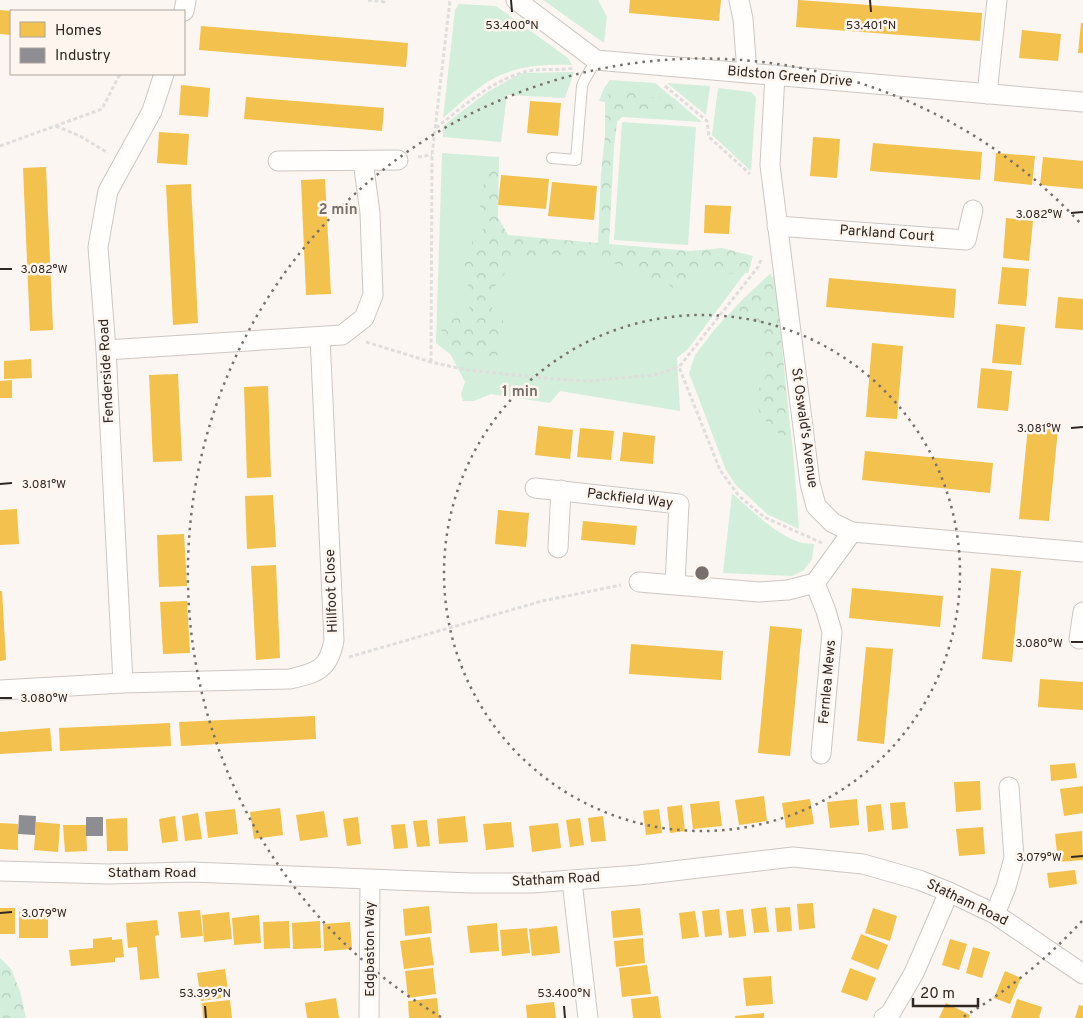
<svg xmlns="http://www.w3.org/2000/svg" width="1083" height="1018" font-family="Overpass,sans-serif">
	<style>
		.green { fill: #d3eeda }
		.forest { fill: url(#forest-crowns) }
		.homes { fill: #f2c14e }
		.industry { fill: #8d8d92 }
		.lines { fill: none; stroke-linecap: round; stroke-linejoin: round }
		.lane-casing { stroke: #cdc6c2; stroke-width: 12 }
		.street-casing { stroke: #cdc6c2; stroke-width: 21 }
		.path { stroke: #e0dedd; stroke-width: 3; stroke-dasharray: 4 2.5; stroke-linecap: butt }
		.lane { stroke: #fffefd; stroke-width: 10 }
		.street { stroke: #fffefd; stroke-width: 19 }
		.ticks { fill: none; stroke: #312823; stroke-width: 2 }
		.ring { fill: none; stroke: #78706b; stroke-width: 2.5; stroke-dasharray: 2.5 5 }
		.labels { text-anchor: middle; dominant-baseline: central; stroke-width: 5; stroke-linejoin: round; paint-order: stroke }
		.street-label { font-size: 14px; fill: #312823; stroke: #fff5ef }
		.ticks-label { font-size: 12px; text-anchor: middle; fill: #312823; stroke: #fff5ef; stroke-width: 5; stroke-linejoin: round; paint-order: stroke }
		.centre { fill: #78706b; stroke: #fff5ef; stroke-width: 2.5 }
		.ring-label { font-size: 15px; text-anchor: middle; font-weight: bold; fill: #78706b; stroke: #fff5ef; stroke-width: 5; stroke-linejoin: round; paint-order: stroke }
	</style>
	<defs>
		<pattern id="forest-crowns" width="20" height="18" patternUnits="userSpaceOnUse" patternTransform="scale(1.25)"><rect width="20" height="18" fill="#d3eeda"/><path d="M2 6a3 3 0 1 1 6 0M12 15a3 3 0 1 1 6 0" fill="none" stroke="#b6ccbb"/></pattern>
	</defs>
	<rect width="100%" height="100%" fill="#fcf6f2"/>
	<g class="green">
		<polygon points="543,0 598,0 607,17 604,43"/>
		<path d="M 459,4 L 496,6 L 568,58 L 572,65 C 542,64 512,66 486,83 C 471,93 457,106 443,118 L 455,10 Z"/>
		<polygon points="574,72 565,98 507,95 501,142 443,137 443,126 486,93 521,73"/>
		<polygon points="610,80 655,83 702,122 607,116 609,103 599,101 604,88"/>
		<polygon points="667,83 710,86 706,115"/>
		<polygon points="718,88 751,92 756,97 751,171 712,135"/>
		<polygon points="622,122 696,127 688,245 614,240"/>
		<polygon points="442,153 498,157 496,219 506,238 609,247 751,265 688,349 677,358 680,411 560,391 550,403 491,394 474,401 463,401 461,394 465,382 451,355 436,343"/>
		<polygon points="771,273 793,450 799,529 767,514 735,484 726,470 689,373 695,355 715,329 743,299"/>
		<path d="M 732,493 C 750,509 775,534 799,542 C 803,544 809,543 814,544 L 812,559 L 804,570 L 792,576 L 723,573 Z"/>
	</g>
	<g class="forest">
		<polygon points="628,91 646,97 674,98 684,107 666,113 655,111 626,113 617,122 614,147 609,244 691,251 722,248 753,256 748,273 711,274 698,269 673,288 663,280 640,275 627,267 594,258 551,254 516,262 496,283 492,309 503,321 499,355 480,357 458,353 442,336 441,324 464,315 471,305 464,258 475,236 485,228 479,200 489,167 499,156 498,217 508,235 598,243 601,173 605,136 605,95"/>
		<polygon points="775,275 791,438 783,438 759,414 757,392 769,371 759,325 739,312 743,299"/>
		<polygon points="0,958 11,969 20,991 26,1018 0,1018"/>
	</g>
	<g class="homes">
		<polygon points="630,0 721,0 719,21 629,13"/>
		<polygon points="798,0 982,13 980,41 796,27"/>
		<polygon points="0,10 11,11 11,35 0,34"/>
		<polygon points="1081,23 1083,23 1083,53 1078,53"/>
		<polygon points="201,26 408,43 406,67 199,50"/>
		<polygon points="1022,30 1061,34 1058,61 1019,58"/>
		<polygon points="181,85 210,88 208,117 179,115"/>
		<polygon points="246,97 384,108 382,131 244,119"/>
		<polygon points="530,101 561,103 558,136 527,133"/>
		<polygon points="159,132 189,134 187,165 157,163"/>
		<polygon points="813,137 840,139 837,178 810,176"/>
		<polygon points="873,143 982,152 980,180 870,171"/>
		<polygon points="996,153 1035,156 1032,185 994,181"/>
		<polygon points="1043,157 1083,161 1083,189 1040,185"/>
		<polygon points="46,167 53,330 30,331 23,168"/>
		<polygon points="501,175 549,179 546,209 498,205"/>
		<polygon points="325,179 331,294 306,295 301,180"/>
		<polygon points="552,182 597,186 594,220 548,216"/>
		<polygon points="191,184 198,323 173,325 166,185"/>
		<polygon points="705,205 731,206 729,234 704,233"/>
		<polygon points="1006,218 1033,221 1029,261 1003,258"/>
		<polygon points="1002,267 1029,269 1026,306 998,304"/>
		<polygon points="829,278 956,289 954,318 826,307"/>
		<polygon points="1058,297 1083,299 1083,330 1055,328"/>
		<polygon points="996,324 1025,327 1021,365 992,363"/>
		<polygon points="872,343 903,346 897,419 866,417"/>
		<polygon points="31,359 32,378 4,379 4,361"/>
		<polygon points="981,368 1012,371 1008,411 977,408"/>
		<polygon points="178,374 182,461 153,462 149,375"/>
		<polygon points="12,380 12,398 0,398 0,381"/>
		<polygon points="268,386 271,477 247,478 244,387"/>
		<polygon points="538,426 573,430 570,459 535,455"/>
		<polygon points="1028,426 1058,429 1049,521 1019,519"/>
		<polygon points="580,428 614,431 611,460 577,457"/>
		<polygon points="623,432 655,436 653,464 620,461"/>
		<polygon points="865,451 993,463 990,493 862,480"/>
		<polygon points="273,495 276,547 247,549 245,496"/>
		<polygon points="17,509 19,544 0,545 0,510"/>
		<polygon points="498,510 529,513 526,547 495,544"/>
		<polygon points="583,521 637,526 635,545 581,540"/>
		<polygon points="184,534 187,586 159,587 157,535"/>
		<polygon points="276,565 280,658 256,660 251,566"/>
		<polygon points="991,568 1021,571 1012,662 982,659"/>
		<polygon points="852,588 943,596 940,627 849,618"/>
		<polygon points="0,591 2,591 6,660 0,661"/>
		<polygon points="187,601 190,653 163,654 160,602"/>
		<polygon points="770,626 802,629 790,756 758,753"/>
		<polygon points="631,644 723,651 721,680 629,674"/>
		<polygon points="866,647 893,649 884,744 857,741"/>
		<polygon points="1040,679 1083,682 1083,710 1038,707"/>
		<polygon points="315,716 316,739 181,746 179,722"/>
		<polygon points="170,723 171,746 60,751 59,728"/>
		<polygon points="50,728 52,751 0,754 0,732"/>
		<polygon points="1075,763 1077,778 1051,781 1050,765"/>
		<polygon points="980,781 981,810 956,812 954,782"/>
		<polygon points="1083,786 1083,813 1064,816 1060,789"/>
		<polygon points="764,796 767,821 739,825 735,800"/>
		<polygon points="810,799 814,824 786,828 782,803"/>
		<polygon points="857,799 859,825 830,828 827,802"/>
		<polygon points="719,801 722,826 693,829 690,804"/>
		<polygon points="905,802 908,828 892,830 890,803"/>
		<polygon points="881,804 884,830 868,832 866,806"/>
		<polygon points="682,805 685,831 670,833 667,807"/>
		<polygon points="280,808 283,835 254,839 250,812"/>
		<polygon points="235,809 238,834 208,838 205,812"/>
		<polygon points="659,809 662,833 646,835 643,811"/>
		<polygon points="324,811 328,837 300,841 296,815"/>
		<polygon points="198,813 202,839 185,841 182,816"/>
		<polygon points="175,816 178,841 162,843 159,819"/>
		<polygon points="465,816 468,842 439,844 437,819"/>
		<polygon points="603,816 606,841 591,842 588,818"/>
		<polygon points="358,817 361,844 347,846 343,819"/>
		<polygon points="127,818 128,851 107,851 106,819"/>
		<polygon points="580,818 584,845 570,847 566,820"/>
		<polygon points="427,820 430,846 417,847 413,821"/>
		<polygon points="36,822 60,824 58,852 34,850"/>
		<polygon points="511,822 514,847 486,850 483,824"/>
		<polygon points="0,823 18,824 18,850 0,849"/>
		<polygon points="558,823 561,848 532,852 529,826"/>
		<polygon points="405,824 408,848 394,849 391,825"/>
		<polygon points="63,825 86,825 87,851 65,852"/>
		<polygon points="983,827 985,854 959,856 956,829"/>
		<polygon points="1082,831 1083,860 1058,862 1055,834"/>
		<polygon points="1075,870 1077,884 1049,888 1047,873"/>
		<polygon points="813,903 815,928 799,930 797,904"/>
		<polygon points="429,906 432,933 405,936 403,909"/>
		<polygon points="766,907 769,932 754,933 751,909"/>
		<polygon points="790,907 792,931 777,932 775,908"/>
		<rect x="0" y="908" width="15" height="26"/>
		<polygon points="640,908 643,935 613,938 611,911"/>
		<polygon points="873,908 897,916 890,941 865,933"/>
		<polygon points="719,909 722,935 705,937 702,911"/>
		<polygon points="743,909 746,936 729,938 726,911"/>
		<polygon points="200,910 203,936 181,938 178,912"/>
		<rect x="19" y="911" width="29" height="27"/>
		<polygon points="695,911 699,937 682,939 679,913"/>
		<polygon points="229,912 232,939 204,942 202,915"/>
		<polygon points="259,915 261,943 234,945 232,918"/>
		<polygon points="157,920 159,935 155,936 159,978 140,980 137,947 128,948 126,923"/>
		<polygon points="289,921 290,948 264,949 263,922"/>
		<polygon points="320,921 321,948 293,949 292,923"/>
		<polygon points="350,922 352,949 324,951 323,924"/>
		<polygon points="497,923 499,951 470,953 467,926"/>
		<polygon points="557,926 560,953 532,956 529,929"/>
		<polygon points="527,928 530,953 502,956 500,930"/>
		<polygon points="861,934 888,945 878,970 851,959"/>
		<polygon points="112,937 112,940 122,939 124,957 115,958 115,962 71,966 69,950 93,948 93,939"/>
		<polygon points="430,937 434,965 404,969 400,941"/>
		<polygon points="643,938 645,963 616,967 614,941"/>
		<polygon points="950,939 967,944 959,970 942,965"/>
		<polygon points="973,947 990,952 982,978 966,973"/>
		<polygon points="647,965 651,994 622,997 619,968"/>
		<polygon points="433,968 436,994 408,998 405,971"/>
		<polygon points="850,968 876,978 867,1001 841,992"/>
		<polygon points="225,969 229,997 201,1001 197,973"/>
		<polygon points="1005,971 1021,978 1010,1004 994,998"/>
		<polygon points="771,976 773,1004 746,1006 743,978"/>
		<polygon points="658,996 661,1018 633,1018 631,999"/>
		<polygon points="336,998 339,1018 307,1018 305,1003"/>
		<polygon points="437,998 439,1018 409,1018 408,1001"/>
		<polygon points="1017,999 1042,1007 1039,1018 1011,1018"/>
		<polygon points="230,1000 232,1018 203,1018 202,1003"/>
		<polygon points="554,1002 556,1018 527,1018 526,1005"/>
		<polygon points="946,1003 970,1015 969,1018 939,1018"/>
		<polygon points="1079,1005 1083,1006 1083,1018 1075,1018"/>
		<polygon points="764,1013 764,1018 735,1018 735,1016"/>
	</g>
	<g class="industry">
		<polygon points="19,815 36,816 35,835 18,834"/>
		<rect x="86" y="817" width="17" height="19"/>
	</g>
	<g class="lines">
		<g class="lane-casing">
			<polyline id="lane" points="552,158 576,160 582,86 585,79 596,60"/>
		</g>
		<g class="street-casing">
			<g id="street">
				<polyline points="516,0 596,60 1083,102"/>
				<polyline points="739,0 743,19 747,73"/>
				<polyline points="184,11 186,0"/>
				<polyline points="775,75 770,165 810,483 816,506 833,523 852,532 1083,552"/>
				<polyline points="987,94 997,0"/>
				<polyline points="278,161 398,160"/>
				<polyline points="777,226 966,240 973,210"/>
				<polyline points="106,350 342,335 364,318 373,295 370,213 363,161"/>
				<polyline points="535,488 679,504 675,584"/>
				<polyline points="558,548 561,490"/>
				<polyline points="639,582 759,592 788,590 815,583 852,532"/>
				<polyline points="815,583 826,611 832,632 821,754"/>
				<polyline points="1079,639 1083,612"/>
				<polyline points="123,683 106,350 98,247 108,191 152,111 164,74"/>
				<path d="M 0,690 L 123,683 L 290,679 C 316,673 329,670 334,640 L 320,337"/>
				<polyline points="0,871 108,874 191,872 471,883 532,883 639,875 793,857 863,864 919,880 949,892 995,914 1083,974"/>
				<polyline points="572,881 588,1018"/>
				<polyline points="995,914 1006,887 1014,858 1009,787"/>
				<polyline points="369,1018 370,880"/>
				<polyline points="884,1018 890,1014 914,973 949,892"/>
			</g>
		</g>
		<g class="path">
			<polyline points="368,0 384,2 384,0"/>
			<polyline points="665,86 707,121 709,137 750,174"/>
			<polyline points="56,126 80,136 108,153"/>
			<path d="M 436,128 C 465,105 492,80 528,71 C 543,68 559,71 574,68"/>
			<polyline points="0,146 102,109 120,74"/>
			<polyline points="418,157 432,155"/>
			<polyline points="761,260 758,267 679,367 720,470 739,496 764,517 822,543"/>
			<polyline points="366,342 431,362 467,370 553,379 589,381 654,375 679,367"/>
			<polyline points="431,362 432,155 450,0"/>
			<polyline points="349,657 542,601 621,585"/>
		</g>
		<use href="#lane" class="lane"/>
		<use href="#street" class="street"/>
	</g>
	<path class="ticks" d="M 511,0 L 512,12M 870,0 L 871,12M 1071,213 L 1083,212M 0,269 L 12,269M 1071,428 L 1083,427M 0,484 L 12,483M 1071,642 L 1083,642M 0,698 L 12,698M 1071,857 L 1083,856M 0,913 L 12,912M 205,1006 L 206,1018M 564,1006 L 565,1018"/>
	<g class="ring">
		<circle cx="702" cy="573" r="258"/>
		<path d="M1082 921A515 515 0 0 1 963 1017M441 1017A515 515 0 1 1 1082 225"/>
	</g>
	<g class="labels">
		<g class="street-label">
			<text transform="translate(790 77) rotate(5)">Bidston Green Drive</text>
			<text transform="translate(887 234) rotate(4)">Parkland Court</text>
			<text transform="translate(107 371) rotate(-93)">Fenderside Road</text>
			<text transform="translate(804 428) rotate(82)">St Oswald's Avenue</text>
			<text transform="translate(630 499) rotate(7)">Packfield Way</text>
			<text transform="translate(332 591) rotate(-92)">Hillfoot Close</text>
			<text transform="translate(828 682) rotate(-85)">Fernlea Mews</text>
			<text x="152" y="873">Statham Road</text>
			<text transform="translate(556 880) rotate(-3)">Statham Road</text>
			<text transform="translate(967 903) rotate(26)">Statham Road</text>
			<text transform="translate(370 949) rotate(-90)">Edgbaston Way</text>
		</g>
	</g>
	<g class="ticks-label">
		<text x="512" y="29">53.400°N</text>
		<text x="871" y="29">53.401°N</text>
		<text x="1039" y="218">3.082°W</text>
		<text x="44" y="273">3.082°W</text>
		<text x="1039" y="432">3.081°W</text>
		<text x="44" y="488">3.081°W</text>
		<text x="1039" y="647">3.080°W</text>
		<text x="44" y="702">3.080°W</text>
		<text x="1039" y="861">3.079°W</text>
		<text x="44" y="917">3.079°W</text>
		<text x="205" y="997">53.399°N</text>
		<text x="564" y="997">53.400°N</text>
	</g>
	<circle cx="702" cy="573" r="8" class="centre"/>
	<g class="ring-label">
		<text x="338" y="214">2 min</text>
		<text x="520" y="396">1 min</text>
	</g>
	<rect x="10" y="10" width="175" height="65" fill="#fff5ef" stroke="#ada39d"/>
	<rect x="20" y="22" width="25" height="15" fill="#f2c14e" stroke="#ada39d"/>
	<text x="55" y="35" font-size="15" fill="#312823">Homes</text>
	<rect x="20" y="48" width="25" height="15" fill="#8d8d92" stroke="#ada39d"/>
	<text x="55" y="60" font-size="15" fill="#312823">Industry</text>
	<path d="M913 998v8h65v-8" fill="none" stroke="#312823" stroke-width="2.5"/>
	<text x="920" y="998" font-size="15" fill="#312823" stroke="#fff5ef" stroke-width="4" paint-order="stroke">20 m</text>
</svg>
